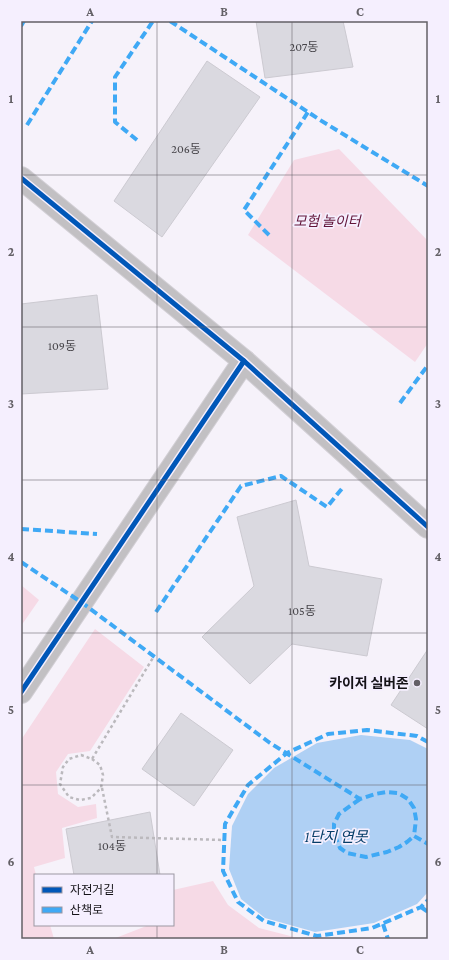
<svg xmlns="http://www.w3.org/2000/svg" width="449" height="960" font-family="'Crimson Pro','Noto Sans KR',serif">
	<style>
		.green { fill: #f6dae6 }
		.water { fill: #afd0f4 }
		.building { fill: #dad9e0; stroke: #cccad1 }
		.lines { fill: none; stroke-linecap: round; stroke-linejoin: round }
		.minor-casing { stroke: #d2cfd5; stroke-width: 24 }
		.path { stroke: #bbb9bd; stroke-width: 2.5; stroke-dasharray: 3 3; stroke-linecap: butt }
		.minor { stroke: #c2c0c3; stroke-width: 22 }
		.quiet { stroke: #3fa9f5; stroke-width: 4; stroke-dasharray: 8 4; stroke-linecap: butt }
		.cycleway-casing { stroke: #f5effe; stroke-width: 8 }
		.cycleway { stroke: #0057b8; stroke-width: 5 }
		.grid { fill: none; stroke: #636066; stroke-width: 1; stroke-opacity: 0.55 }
		.poi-dot { fill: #636066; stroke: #f5effe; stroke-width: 1.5 }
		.labels { text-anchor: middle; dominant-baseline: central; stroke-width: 3.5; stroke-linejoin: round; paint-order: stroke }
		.number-label { font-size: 12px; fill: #464449 }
		.park-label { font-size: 14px; font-style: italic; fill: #621439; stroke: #f5effe }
		.poi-label { font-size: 14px; font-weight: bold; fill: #141217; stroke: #f5effe; text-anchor: end }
		.water-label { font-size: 15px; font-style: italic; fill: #053d68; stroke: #f5effe }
		.neatline { fill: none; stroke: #636066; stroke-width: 1.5 }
		.grid-label { font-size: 13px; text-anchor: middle; font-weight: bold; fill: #636066 }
	</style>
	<rect width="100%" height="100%" fill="#f6f2fa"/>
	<g class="green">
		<polygon points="339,149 428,241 428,343 415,362 248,235 294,160"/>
		<polygon points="21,585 39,600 21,626"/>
		<polygon points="95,629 144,667 90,751 68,754 56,772 58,794 78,807 96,804 97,818 62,828 65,858 34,867 36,875 35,875 35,925 50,925 54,939 21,939 21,740"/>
		<polygon points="213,881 228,905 259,928 302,939 113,939 149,925 173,925 173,890"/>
	</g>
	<polygon class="water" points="361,735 410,740 428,749 428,892 417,904 374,923 315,932 265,918 241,899 229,869 232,826 248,794 274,768 317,743"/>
	<g class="building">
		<polygon points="256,21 343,21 353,67 265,78"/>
		<polygon points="207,61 260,97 162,237 114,201"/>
		<polygon points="97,295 108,389 21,394 21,304"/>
		<polygon points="296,500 309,566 382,579 367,656 292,644 250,684 202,637 254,586 237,517"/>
		<polygon points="428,649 428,729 391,705"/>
		<polygon points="181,713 233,750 194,806 142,769"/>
		<polygon points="150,812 160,875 74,875 66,829"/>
	</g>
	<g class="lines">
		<g class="minor-casing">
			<g id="minor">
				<polyline points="21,178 244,361 428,527"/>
				<polyline points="21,692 244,361"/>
			</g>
		</g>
		<g class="path">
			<polyline points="92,759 100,765 103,775 101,788 91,798 80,800 69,797 60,784 63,767 69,759 81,755 92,759 154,656"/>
			<polyline points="102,788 112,837 224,840"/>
		</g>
		<use href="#minor" class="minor"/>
		<g class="quiet">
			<polyline points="170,21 320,120 428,186"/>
			<polyline points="21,26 24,21"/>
			<polyline points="27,125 92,21"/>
			<polyline points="137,140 115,122 115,77 153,21"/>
			<polyline points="269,235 244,210 308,112"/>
			<polyline points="400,403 428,365"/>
			<polyline points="21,529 97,534"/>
			<polyline points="21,562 81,602 270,743 360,799 375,794 386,792 398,793 408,799 414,808 416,819 414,836 428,844"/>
			<polyline points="156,612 241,486 281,476 327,507 344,486"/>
			<polyline points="428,742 417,736 367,730 328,734 287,753 248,785 225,824 223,871 238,902 264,921 317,936 372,928 421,907 428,900"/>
			<polyline points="360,799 339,814 334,824 334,834 340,848 347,853 366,857 387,852 399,847 407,842 414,836"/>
			<polyline points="421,907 428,912"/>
			<polyline points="383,924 388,939"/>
		</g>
		<g class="cycleway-casing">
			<g id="cycleway">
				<polyline points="21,178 244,361 428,527"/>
				<polyline points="21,692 244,361"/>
			</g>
		</g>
		<use href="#cycleway" class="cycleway"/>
	</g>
	<path class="grid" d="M 157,21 L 157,875M 292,21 L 292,939M 21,175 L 428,175M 21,327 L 428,327M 21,480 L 428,480M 21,633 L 428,633M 21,785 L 428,785M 157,925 L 157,939"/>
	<circle class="poi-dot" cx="417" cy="683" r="4"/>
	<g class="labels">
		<g class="number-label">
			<text x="304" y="47">207동</text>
			<text x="186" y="149">206동</text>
			<text x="62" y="346">109동</text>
			<text x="302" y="611">105동</text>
			<text x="112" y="846">104동</text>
		</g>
		<g class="park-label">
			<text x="327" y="221">모험 놀이터</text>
		</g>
		<g class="poi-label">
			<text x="409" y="683">카이저 실버존</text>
		</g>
		<g class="water-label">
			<text x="336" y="837">1단지 연못</text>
		</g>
	</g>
	<rect width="449" height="960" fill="none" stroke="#f5effe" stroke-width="44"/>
	<rect x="34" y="874" width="140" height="52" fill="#f5effe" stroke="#9b97a2"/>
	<rect x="42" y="887" width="20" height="6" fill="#0057b8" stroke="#9b97a2"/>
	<text x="70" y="894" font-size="12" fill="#141217">자전거길</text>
	<rect x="42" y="907" width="20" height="6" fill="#3fa9f5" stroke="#9b97a2"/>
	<text x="70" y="914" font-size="12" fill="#141217">산책로</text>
	<rect x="22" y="22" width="405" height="916" class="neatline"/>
	<g class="grid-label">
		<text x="90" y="16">A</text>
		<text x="224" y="16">B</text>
		<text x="360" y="16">C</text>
		<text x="11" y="103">1</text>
		<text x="438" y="103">1</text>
		<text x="11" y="256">2</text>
		<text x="438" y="256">2</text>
		<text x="11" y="408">3</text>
		<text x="438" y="408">3</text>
		<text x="11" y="561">4</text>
		<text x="438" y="561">4</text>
		<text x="11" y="714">5</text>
		<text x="438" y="714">5</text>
		<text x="11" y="866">6</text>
		<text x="438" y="866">6</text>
		<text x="90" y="954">A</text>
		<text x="224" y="954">B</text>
		<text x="360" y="954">C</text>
	</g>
</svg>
